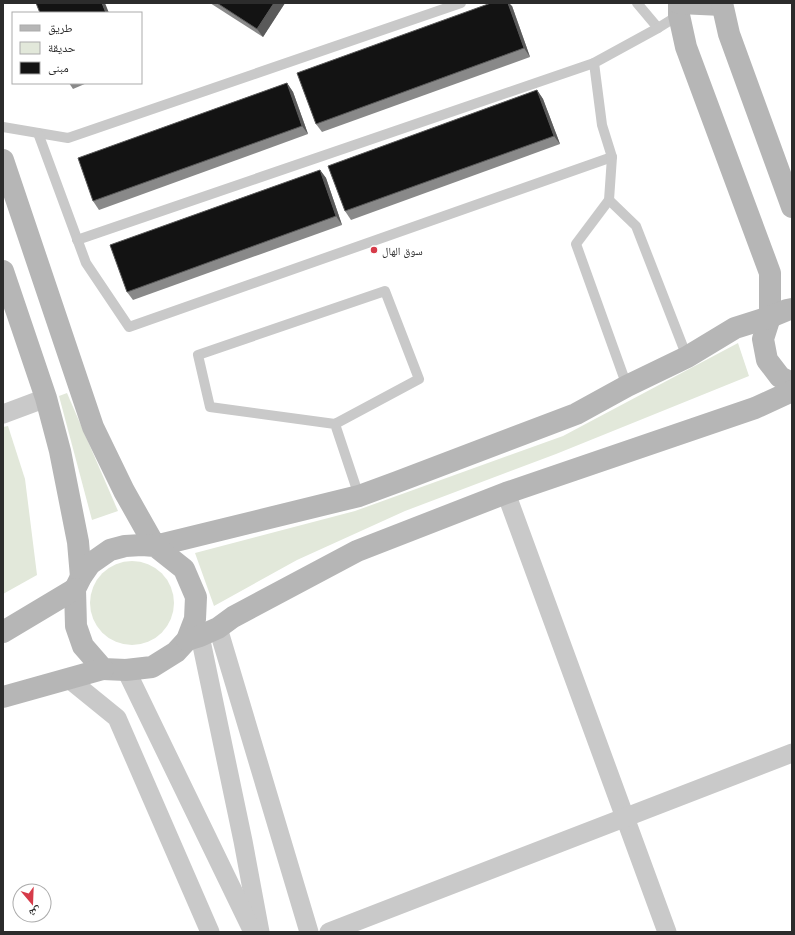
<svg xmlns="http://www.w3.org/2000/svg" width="795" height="935" font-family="'Golos Text','Noto Naskh Arabic',sans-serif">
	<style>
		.green { fill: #e2e8da }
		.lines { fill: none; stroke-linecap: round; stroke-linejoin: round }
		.lane { stroke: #c9c9c9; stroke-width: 10 }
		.street { stroke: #c9c9c9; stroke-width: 19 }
		.secondary { stroke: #b6b6b6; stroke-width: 22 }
		.wall { fill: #898989 }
		.shaded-wall { fill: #5a5a5a }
		.building { fill: #131313; stroke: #5a5a5a }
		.poi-dot { fill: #d63b49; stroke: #fff; stroke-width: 1.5 }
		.labels { text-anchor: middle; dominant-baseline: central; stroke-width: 4; stroke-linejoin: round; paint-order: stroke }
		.poi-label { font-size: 11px; fill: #2c2c2c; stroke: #fff; text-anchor: start }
	</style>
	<rect width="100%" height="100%" fill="#fff"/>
	<g class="green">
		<polygon points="738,343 749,376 556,454 405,511 297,560 214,606 195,553 355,511 563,436"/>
		<polygon points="67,393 118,511 92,520 59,396"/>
		<polygon points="8,426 25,479 37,575 3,594 3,427"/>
		<circle cx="132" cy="603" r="42"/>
	</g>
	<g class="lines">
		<g class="lane">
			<polyline points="637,3 658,28"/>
			<polyline points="3,127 68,138 461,3"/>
			<polyline points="38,133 86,263 129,327 612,157"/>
			<polyline points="609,200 636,226 687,357"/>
			<polyline points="77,240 594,63"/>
			<polyline points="627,386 576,244 609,200 612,157 602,125 594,63 658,28 679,15"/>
			<polyline points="335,424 419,379 385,291 198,355 210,407 335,424 359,496"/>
		</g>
		<g class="street">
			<polyline points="3,414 46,398"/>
			<polyline points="506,493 667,932"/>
			<polyline points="218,628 309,932"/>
			<polyline points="200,636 243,841 260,932"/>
			<polyline points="126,670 253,932"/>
			<polyline points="69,679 117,718 210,932"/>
			<polyline points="329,932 792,753"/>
		</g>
		<g class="secondary">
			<polyline points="679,3 679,15 686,47 770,273 770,317 763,339 767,360 780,377 792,383"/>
			<polyline points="679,3 722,5"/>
			<polyline points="722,3 729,34 792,207"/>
			<polyline points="3,160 93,427 124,491 155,546 359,496 397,482 576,414 627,386 687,357 735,328 770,317 787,310 792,309"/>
			<polyline points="3,271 46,398 60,451 78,542 81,577"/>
			<polygon points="142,545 155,546 184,569 196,597 195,619 187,640 176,652 152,667 126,670 103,669 83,646 76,626 75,589 81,577 90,564 110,550 125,546"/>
			<polyline points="3,632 75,589"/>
			<polyline points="187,640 200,636 218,628 233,617 357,551 506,493 755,408 792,391"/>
			<polyline points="3,697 103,669"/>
		</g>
	</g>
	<g class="wall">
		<polygon points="210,3 285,3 263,37"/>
		<polygon points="512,6 530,57 322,132 316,124"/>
		<polygon points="69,83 87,83 73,89"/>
		<polygon points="287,83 293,92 308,134 99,210 93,201"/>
		<polygon points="537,90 543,99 560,144 351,220 345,211"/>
		<polygon points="320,170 326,178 342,225 133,300 127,292"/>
	</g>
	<g class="shaded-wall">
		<polygon points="102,3 105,3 109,13 106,13"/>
		<polygon points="274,3 285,3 263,37 257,29"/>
		<polygon points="508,3 509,3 512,6 530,57 524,48"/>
		<polygon points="287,83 293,92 308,134 302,126"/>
		<polygon points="537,90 543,99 560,144 554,136"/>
		<polygon points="320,170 326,178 342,225 336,216"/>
	</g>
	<g class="building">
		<polygon points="36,3 102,3 106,13 40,13"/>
		<polygon points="217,3 274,3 257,29"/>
		<polygon points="491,3 508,3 524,48 316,124 297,73"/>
		<polygon points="287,83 302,126 93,201 78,158"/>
		<polygon points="537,90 554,136 345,211 328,166"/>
		<polygon points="320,170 336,216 127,292 110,245"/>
	</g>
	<circle class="poi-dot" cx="374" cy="250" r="4"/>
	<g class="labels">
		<g class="poi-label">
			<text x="382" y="250">سوق الهال</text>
		</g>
	</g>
	<rect width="795" height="935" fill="none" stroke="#2c2c2c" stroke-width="8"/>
	<rect x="12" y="12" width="130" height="72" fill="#ffffff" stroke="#ababab"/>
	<rect x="20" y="25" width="20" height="6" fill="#b6b6b6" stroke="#ababab"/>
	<text x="48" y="32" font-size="12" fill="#2c2c2c">طريق</text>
	<rect x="20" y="42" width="20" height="12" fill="#e2e8da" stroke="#ababab"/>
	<text x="48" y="52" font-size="12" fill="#2c2c2c">حديقة</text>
	<rect x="20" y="62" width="20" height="12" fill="#131313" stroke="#ababab"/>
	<text x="48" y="72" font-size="12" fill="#2c2c2c">مبنى</text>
	<g transform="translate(32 903) rotate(161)"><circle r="19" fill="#ffffff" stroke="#ababab"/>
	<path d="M0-3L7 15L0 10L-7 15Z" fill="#d63b49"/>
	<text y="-6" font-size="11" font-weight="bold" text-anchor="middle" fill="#2c2c2c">ش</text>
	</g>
</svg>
